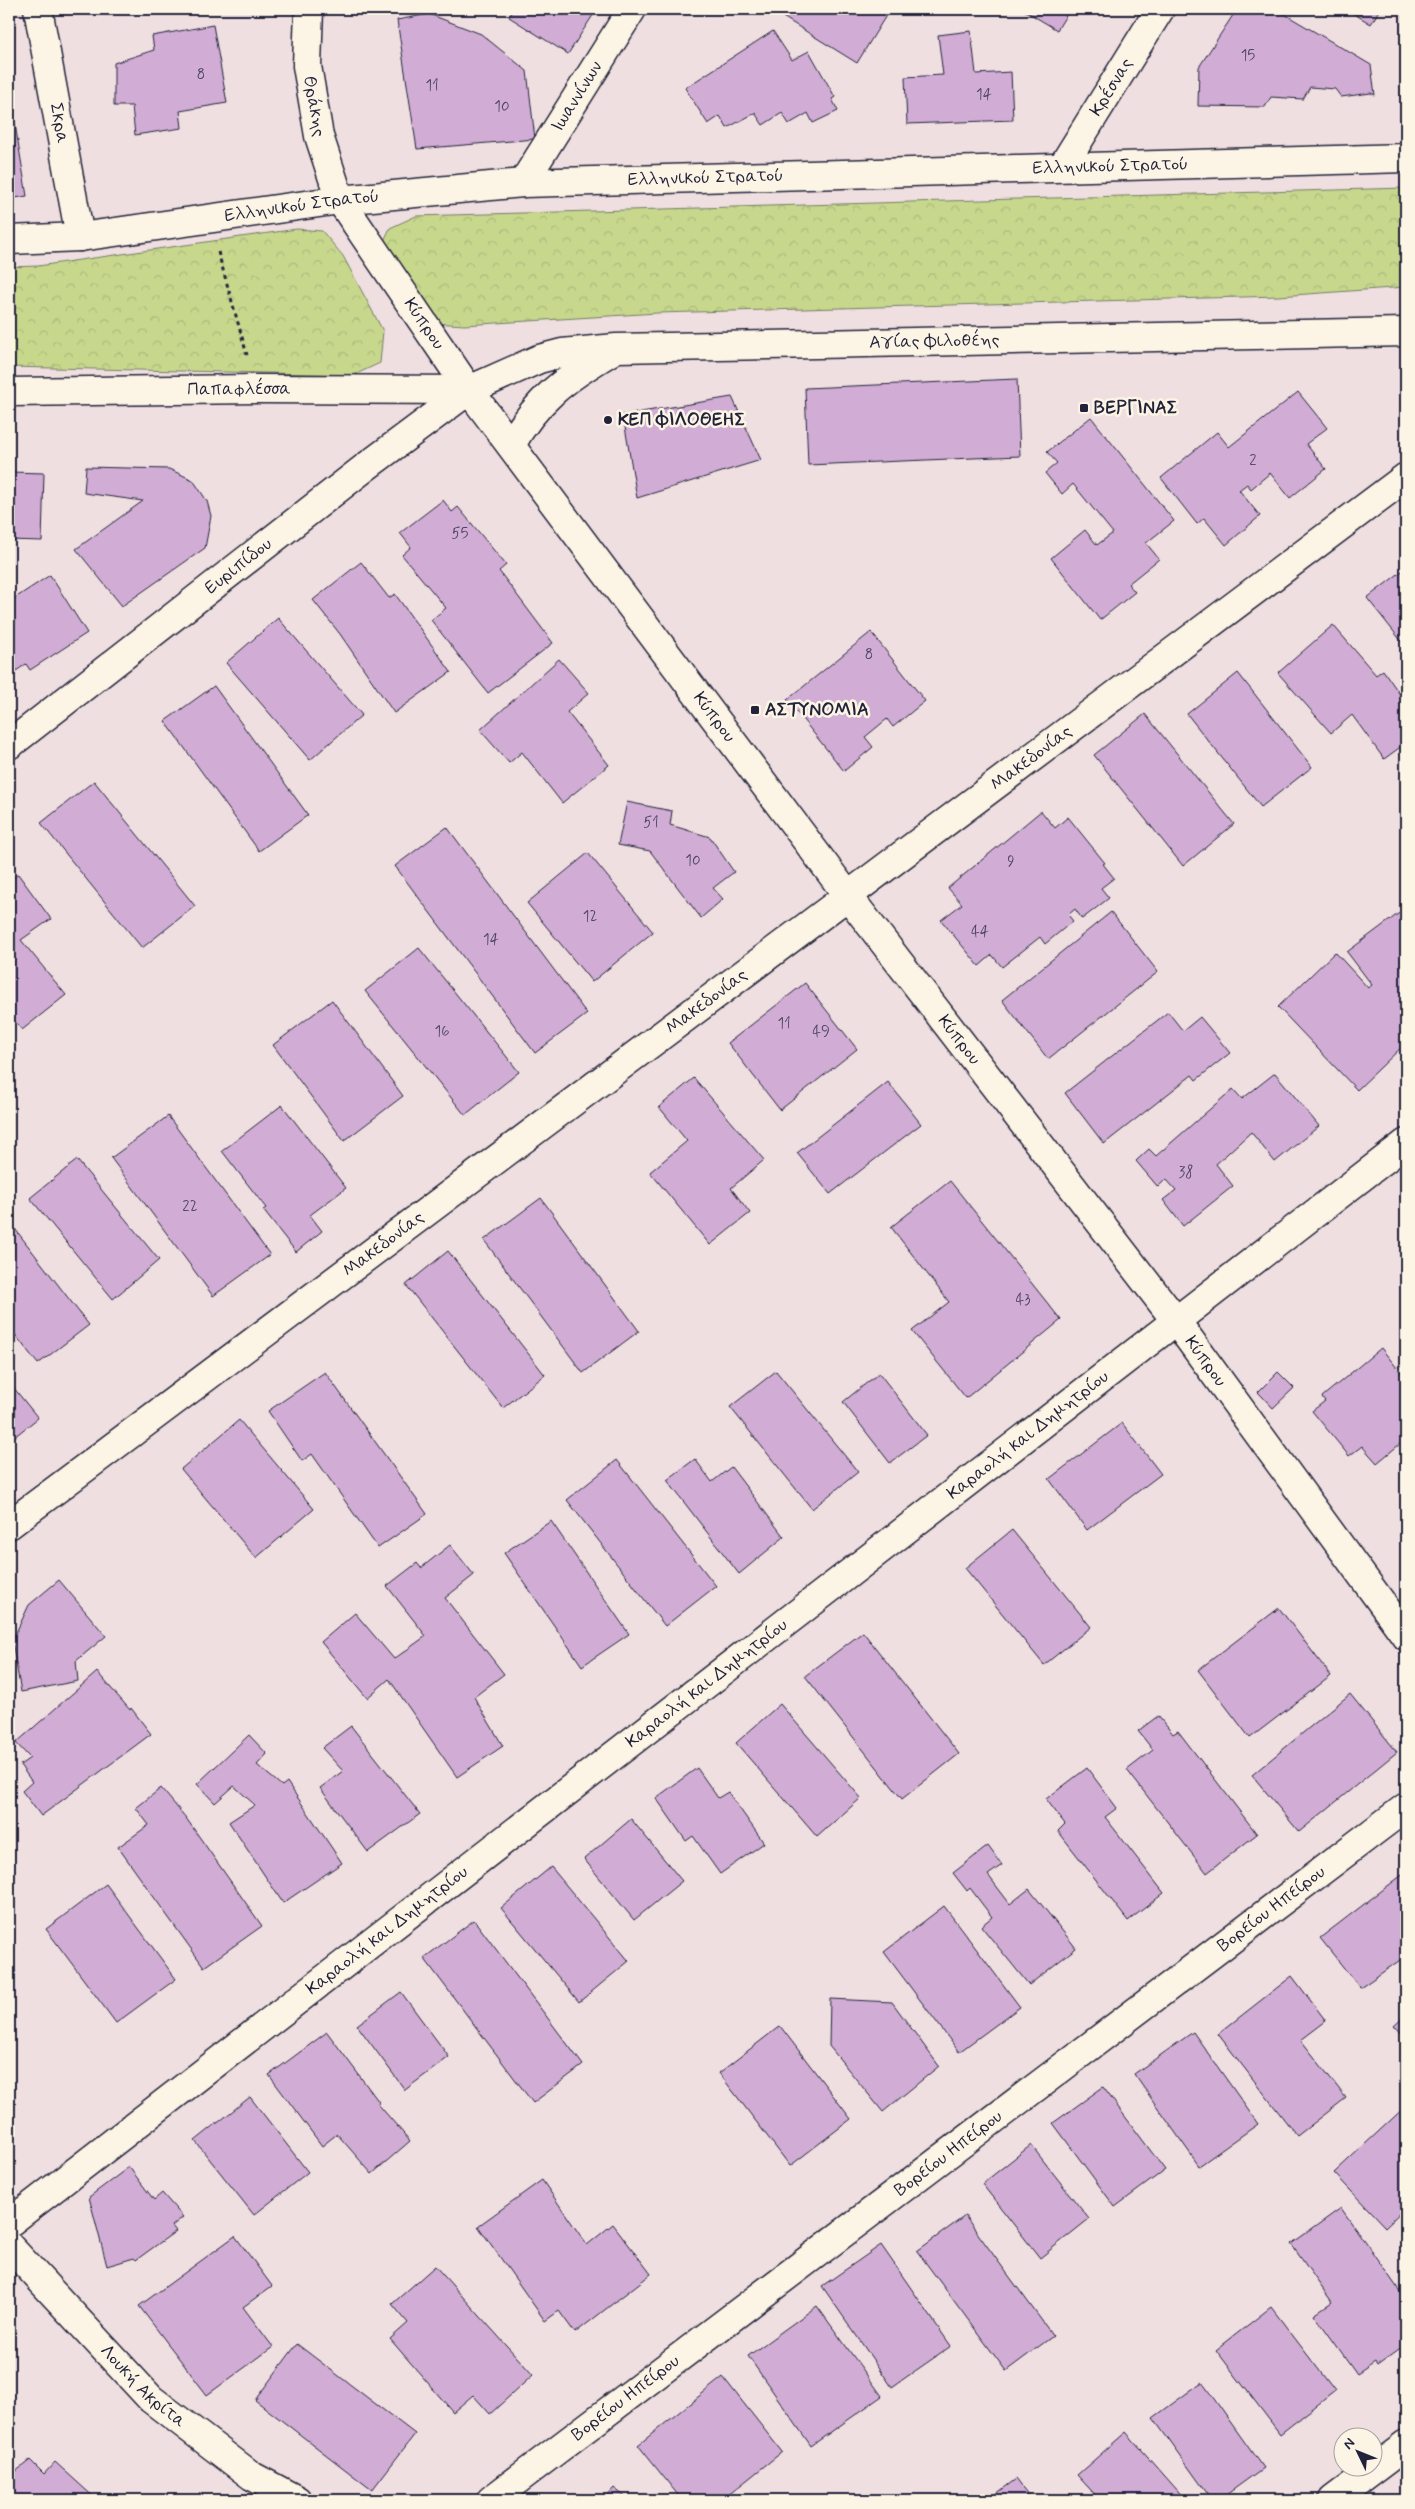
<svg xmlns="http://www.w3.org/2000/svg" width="1415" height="2509" font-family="Mynerve,sans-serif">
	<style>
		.forest { fill: url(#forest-crowns); stroke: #747d64 }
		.building { fill: #d1add6; stroke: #22223b }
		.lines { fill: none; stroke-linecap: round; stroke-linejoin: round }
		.minor-casing { stroke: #22223b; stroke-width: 31 }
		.path { stroke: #22223b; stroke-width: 3; stroke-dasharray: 4 4; stroke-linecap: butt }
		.minor { stroke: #fcf5e5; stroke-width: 28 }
		.poi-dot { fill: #22223b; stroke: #fcf5e5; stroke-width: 2 }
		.labels { text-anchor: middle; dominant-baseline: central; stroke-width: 5; stroke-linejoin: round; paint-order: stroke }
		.number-label { font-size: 15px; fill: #4e4562 }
		.street-label { font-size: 18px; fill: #22223b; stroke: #fcf5e5 }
		.poi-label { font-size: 18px; font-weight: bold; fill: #22223b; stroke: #fcf5e5; text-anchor: start }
	</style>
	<defs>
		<pattern id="forest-crowns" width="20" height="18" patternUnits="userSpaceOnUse" patternTransform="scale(1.25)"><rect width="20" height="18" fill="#c7d88d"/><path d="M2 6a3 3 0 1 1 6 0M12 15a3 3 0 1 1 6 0" fill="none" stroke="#abb97b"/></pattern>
	</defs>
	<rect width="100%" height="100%" fill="#efdfe0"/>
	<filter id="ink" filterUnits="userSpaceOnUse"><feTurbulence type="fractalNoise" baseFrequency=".02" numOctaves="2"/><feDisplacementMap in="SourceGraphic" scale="10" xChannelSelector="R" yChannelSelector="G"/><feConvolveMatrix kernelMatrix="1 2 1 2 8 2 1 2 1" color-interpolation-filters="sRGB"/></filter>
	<g filter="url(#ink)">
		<g class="forest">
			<polygon points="1406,188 1406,287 1279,296 657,313 464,325 435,323 383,243 390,228 416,216"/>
			<polygon points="297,229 322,231 343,256 383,331 380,363 354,375 9,367 9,267 38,266"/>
		</g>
		<g class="building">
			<polygon points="514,9 590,9 595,12 568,54 509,17"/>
			<polygon points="770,9 890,9 857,63"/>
			<polygon points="1022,9 1070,9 1057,30"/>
			<polygon points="1237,9 1276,9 1371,65 1375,95 1371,93 1341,97 1335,89 1310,87 1303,99 1271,97 1265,107 1198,106 1199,67"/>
			<polygon points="1346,9 1380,9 1371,24"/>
			<polygon points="429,14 481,34 527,71 535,139 417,149 397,20"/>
			<polygon points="213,25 227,103 180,111 182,128 135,135 132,106 114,106 114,63 154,50 152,36"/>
			<polygon points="773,31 792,60 809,51 835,97 832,99 838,111 813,123 808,113 789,124 782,113 763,125 755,113 727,128 720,116 708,124 685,88"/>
			<polygon points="971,31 976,74 1011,72 1013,120 907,124 905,77 943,75 938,35"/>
			<polygon points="9,106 12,106 27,196 9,199"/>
			<polygon points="1017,379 1020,456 808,465 805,388"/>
			<polygon points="1298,392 1327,428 1306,444 1326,469 1290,498 1270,473 1251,489 1247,484 1239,490 1260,516 1226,545 1204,518 1197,524 1161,478 1217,432 1229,447"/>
			<polygon points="732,397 761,460 637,498 623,415"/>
			<polygon points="1091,417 1174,521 1146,543 1159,559 1128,584 1135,592 1100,620 1051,558 1085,530 1097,545 1113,533 1073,484 1062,494 1045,473 1057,463 1047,452"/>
			<polygon points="86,467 169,469 193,480 207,501 211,516 205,548 122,606 76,549 143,501 84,493"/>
			<polygon points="9,472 44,473 42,541 9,540"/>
			<polygon points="443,500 452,512 458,507 506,565 499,571 553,643 488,693 431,620 446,608 402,555 411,547 400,533"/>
			<polygon points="361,562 389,598 395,594 451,672 394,713 340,634 313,600"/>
			<polygon points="1406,568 1406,647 1367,598"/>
			<polygon points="50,575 87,633 30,670 26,664 9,676 9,602"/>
			<polygon points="278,618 362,715 310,760 226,663"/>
			<polygon points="1333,625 1376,675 1383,670 1406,703 1406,743 1384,759 1352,715 1331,733 1278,673"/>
			<polygon points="871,632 925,701 893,727 887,719 865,737 873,747 844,771 787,700"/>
			<polygon points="559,659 589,693 567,712 609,765 562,803 522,752 509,763 480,730"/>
			<polygon points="1238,673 1312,767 1261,807 1187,714"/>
			<polygon points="214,686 308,815 259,851 165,721"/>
			<polygon points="1145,714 1234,824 1183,866 1094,755"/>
			<polygon points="94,781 195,906 142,948 41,823"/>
			<polygon points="627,802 672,811 670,825 710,837 734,872 713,888 723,899 701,918 650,851 618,845"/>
			<polygon points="1041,811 1055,828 1068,817 1105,863 1103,864 1114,878 1101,888 1109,898 1082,919 1075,909 1068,915 1073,921 1045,944 1040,937 1002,967 992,955 979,966 941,920 962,904 948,888"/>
			<polygon points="447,827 587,1014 535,1053 395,866"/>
			<polygon points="588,853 653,932 592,982 527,903"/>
			<polygon points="18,874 51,919 21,940 66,995 22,1030 9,1014 9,881"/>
			<polygon points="1406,908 1406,1043 1357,1090 1278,1007 1335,952 1368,988 1372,985 1347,952"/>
			<polygon points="1111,912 1158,972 1048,1059 1002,1000"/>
			<polygon points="419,948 519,1072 465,1115 365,991"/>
			<polygon points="805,983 857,1049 780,1110 728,1043"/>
			<polygon points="332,1000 403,1096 344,1141 273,1045"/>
			<polygon points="1168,1012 1183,1031 1200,1017 1230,1053 1196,1080 1192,1075 1104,1144 1065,1093"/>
			<polygon points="1275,1073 1319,1126 1275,1162 1251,1132 1216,1164 1233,1186 1183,1226 1163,1200 1176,1190 1166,1179 1158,1187 1136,1161 1149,1149 1156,1156 1233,1089 1242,1099"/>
			<polygon points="694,1078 764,1160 731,1188 750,1213 710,1245 650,1172 687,1141 659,1107"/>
			<polygon points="888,1082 921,1124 830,1194 797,1153"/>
			<polygon points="282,1105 346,1188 310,1215 322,1231 296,1252 263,1210 266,1208 222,1151"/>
			<polygon points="168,1116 270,1255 213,1296 111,1158"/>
			<polygon points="77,1160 159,1260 113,1299 30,1198"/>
			<polygon points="950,1181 1061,1320 966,1398 912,1331 949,1302 891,1227"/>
			<polygon points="541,1198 639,1331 583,1373 484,1240"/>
			<polygon points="9,1221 89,1325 38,1364 9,1327"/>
			<polygon points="448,1251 545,1375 503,1408 406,1285"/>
			<polygon points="1381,1348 1406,1379 1406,1439 1377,1463 1362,1446 1349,1456 1312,1411 1325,1401 1322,1397"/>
			<polygon points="776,1371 858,1472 812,1509 730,1407"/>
			<polygon points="325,1372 427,1514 378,1548 312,1454 302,1461 268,1411"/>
			<polygon points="1278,1372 1294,1388 1273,1408 1258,1392"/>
			<polygon points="879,1373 927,1435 890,1463 843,1402"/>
			<polygon points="9,1382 38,1418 9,1441"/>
			<polygon points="239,1420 314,1509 256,1558 181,1469"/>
			<polygon points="1122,1423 1161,1474 1087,1530 1049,1479"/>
			<polygon points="695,1459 712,1482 731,1467 784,1537 739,1574 667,1480"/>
			<polygon points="617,1460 716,1586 665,1626 567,1500"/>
			<polygon points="551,1521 629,1634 582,1666 504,1553"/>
			<polygon points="1012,1530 1091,1627 1044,1665 965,1568"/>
			<polygon points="450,1545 474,1575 445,1598 504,1674 474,1697 503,1746 457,1777 389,1679 367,1698 321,1642 355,1613 394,1659 426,1636 387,1586 417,1563 421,1568"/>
			<polygon points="59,1580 106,1636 76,1661 78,1681 21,1692 12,1641 29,1605"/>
			<polygon points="1279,1608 1331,1676 1250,1738 1198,1670"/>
			<polygon points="863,1632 959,1754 902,1799 805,1676"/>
			<polygon points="97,1672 130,1710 131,1708 151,1734 41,1816 22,1791 32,1782 20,1765 30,1758 16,1743"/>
			<polygon points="1350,1694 1397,1752 1299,1832 1252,1775"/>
			<polygon points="780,1704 861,1798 817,1837 736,1743"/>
			<polygon points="1158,1716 1173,1734 1178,1731 1257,1834 1207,1873 1127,1770 1153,1750 1138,1731"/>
			<polygon points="351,1726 420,1814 368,1852 320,1788 343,1771 322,1748"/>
			<polygon points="249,1735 267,1754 257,1765 282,1786 287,1782 342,1863 283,1903 229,1822 255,1805 234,1786 215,1803 197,1784"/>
			<polygon points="697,1768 718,1798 728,1792 764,1843 720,1874 693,1836 686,1841 656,1798"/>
			<polygon points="1087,1768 1117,1808 1105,1817 1164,1893 1128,1921 1058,1831 1065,1824 1046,1799"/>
			<polygon points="161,1788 186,1818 262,1926 204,1967 118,1847 149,1825 136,1808"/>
			<polygon points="631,1819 682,1881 634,1920 584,1859"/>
			<polygon points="988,1846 1002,1865 988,1875 1010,1904 1029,1889 1076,1948 1029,1985 981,1926 992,1917 970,1888 967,1891 953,1873"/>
			<polygon points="551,1867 629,1961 579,2002 501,1908"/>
			<polygon points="1406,1872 1406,1956 1360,1988 1320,1938"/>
			<polygon points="106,1884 176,1979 116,2023 46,1929"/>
			<polygon points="944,1906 1020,2007 959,2052 884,1952"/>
			<polygon points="474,1920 583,2065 533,2103 424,1958"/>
			<polygon points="1292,1976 1326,2021 1301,2040 1346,2098 1297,2136 1218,2034"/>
			<polygon points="401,1992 449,2057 405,2090 357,2025"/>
			<polygon points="830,1999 892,2002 939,2066 883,2112 829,2046"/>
			<polygon points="1406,2014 1406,2038 1394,2025"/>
			<polygon points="780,2026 851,2119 790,2166 719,2073"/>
			<polygon points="327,2032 379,2102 378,2104 410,2141 372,2174 337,2134 322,2146 269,2075"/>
			<polygon points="1193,2032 1258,2124 1199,2166 1134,2074"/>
			<polygon points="1103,2087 1165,2170 1115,2207 1053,2123"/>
			<polygon points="250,2097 308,2172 254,2215 195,2141"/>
			<polygon points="1406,2106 1406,2207 1385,2227 1334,2173"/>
			<polygon points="1031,2145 1089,2219 1040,2258 982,2184"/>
			<polygon points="129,2167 154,2200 162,2193 183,2217 172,2226 176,2231 136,2260 134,2258 107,2266 89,2197"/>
			<polygon points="542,2180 587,2245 613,2224 651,2274 575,2333 559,2311 545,2321 478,2226"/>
			<polygon points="1341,2208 1406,2300 1406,2344 1377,2365 1375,2362 1357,2374 1314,2314 1332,2302 1291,2244"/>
			<polygon points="965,2216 1053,2336 1006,2371 917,2251"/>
			<polygon points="235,2236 272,2286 243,2307 273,2347 207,2395 139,2306"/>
			<polygon points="881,2245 951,2346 892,2387 822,2286"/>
			<polygon points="435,2266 533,2375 490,2414 473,2395 453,2412 390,2339 408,2323 392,2304"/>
			<polygon points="817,2306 882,2396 811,2446 748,2356"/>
			<polygon points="1271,2307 1335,2391 1280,2434 1216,2350"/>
			<polygon points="297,2344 415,2434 372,2490 255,2400"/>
			<polygon points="723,2377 782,2452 722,2500 682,2500 638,2445"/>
			<polygon points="1202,2382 1263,2468 1219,2500 1212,2500 1153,2418"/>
			<polygon points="1126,2432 1186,2500 1100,2500 1077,2475"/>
			<polygon points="30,2460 44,2474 55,2462 97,2500 9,2500 9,2477"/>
			<polygon points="1016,2479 1032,2500 988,2500"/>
			<polygon points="614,2488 629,2500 603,2500"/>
		</g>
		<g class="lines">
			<g class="minor-casing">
				<g id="minor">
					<path id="s1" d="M 38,9 L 80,237"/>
					<path id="s2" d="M 309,9 L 307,66 L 319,136 L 340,200 L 469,390 L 848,896 L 1176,1321 L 1406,1636"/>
					<path id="s3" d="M 1062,167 L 1160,9"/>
					<path id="s4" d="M 523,183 L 632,9"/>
					<path id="s5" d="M 9,240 L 80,237 L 340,200 L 523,183 L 1406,158"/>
					<path id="s6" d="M 9,392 L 257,389 L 469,390"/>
					<path d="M 511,445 C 536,400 566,378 610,352"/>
					<path id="s7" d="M 9,745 L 367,466 L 469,390 L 539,359 L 562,353 L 616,348 L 1406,332"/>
					<path id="s8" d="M 9,1525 L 1406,477"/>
					<path id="s9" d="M 9,2223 L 1406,1143"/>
					<path id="s10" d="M 9,2246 L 151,2399 L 252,2476 L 297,2500"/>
					<path id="s11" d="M 491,2500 L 1406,1807"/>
					<polyline points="1333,2500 1406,2445"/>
				</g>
			</g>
			<polyline class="path" points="218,252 247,355"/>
			<use href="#minor" class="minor"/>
		</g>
	</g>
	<g class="poi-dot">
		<rect x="1079" y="403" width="10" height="10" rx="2.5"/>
		<circle cx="608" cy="420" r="5"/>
		<rect x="750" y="705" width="10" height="10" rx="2.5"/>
	</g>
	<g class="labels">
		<g class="number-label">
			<text x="1248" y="56">15</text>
			<text x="201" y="75">8</text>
			<text x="432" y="86">11</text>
			<text x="984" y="95">14</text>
			<text x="502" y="107">10</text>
			<text x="1253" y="461">2</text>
			<text x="460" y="534">55</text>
			<text x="869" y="655">8</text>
			<text x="651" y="823">51</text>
			<text x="693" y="861">10</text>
			<text x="1011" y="862">9</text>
			<text x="590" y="917">12</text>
			<text x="980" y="932">44</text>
			<text x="491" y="940">14</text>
			<text x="784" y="1024">11</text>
			<text x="442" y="1032">16</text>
			<text x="821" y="1032">49</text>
			<text x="1186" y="1173">38</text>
			<text x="190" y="1207">22</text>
			<text x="1023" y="1300">43</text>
		</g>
		<g class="street-label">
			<text stroke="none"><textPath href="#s3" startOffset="94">Κρέσνας</textPath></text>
			<text stroke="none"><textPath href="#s4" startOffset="102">Ιωαννίνων</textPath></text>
			<text stroke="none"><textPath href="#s2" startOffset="98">Θράκης</textPath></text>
			<text stroke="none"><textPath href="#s1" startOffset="116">Σκρα</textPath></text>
			<text stroke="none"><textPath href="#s5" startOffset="1105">Ελληνικού Στρατού</textPath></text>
			<text stroke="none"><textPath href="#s5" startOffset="700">Ελληνικού Στρατού</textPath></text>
			<text stroke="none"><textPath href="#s5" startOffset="295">Ελληνικού Στρατού</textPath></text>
			<text stroke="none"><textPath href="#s2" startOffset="345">Κύπρου</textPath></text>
			<text stroke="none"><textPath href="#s7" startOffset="1054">Αγίας Φιλοθέης</textPath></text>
			<text stroke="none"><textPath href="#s6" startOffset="230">Παπαφλέσσα</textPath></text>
			<text stroke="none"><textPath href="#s7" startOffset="291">Ευριπίδου</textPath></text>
			<text stroke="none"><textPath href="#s2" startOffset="834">Κύπρου</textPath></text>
			<text stroke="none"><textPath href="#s8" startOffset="1278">Μακεδονίας</textPath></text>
			<text stroke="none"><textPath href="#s8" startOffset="872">Μακεδονίας</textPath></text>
			<text stroke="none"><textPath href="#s2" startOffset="1239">Κύπρου</textPath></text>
			<text stroke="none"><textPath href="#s8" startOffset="468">Μακεδονίας</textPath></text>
			<text stroke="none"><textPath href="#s2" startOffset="1644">Κύπρου</textPath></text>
			<text stroke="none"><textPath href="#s9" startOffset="1288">Καραολή και Δημητρίου</textPath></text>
			<text stroke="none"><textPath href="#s9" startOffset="882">Καραολή και Δημητρίου</textPath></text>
			<text stroke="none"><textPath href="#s11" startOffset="979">Βορείου Ηπείρου</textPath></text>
			<text stroke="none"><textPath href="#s9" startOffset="478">Καραολή και Δημητρίου</textPath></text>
			<text stroke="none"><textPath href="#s11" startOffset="574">Βορείου Ηπείρου</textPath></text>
			<text stroke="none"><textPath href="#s10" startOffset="194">Λουκή Ακρίτα</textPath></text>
			<text stroke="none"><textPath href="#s11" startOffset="169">Βορείου Ηπείρου</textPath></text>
		</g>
		<g class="poi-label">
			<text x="1094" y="408">ΒΕΡΓΙΝΑΣ</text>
			<text x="618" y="420">ΚΕΠ ΦΙΛΟΘΕΗΣ</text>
			<text x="765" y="710">ΑΣΤΥΝΟΜΙΑ</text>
		</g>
	</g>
	<rect width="1415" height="2509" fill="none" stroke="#fcf5e5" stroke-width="30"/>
	<rect x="15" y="15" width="1385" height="2479" fill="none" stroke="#22223b" stroke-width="2" filter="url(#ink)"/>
	<g transform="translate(1358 2452) rotate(313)"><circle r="24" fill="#fcf5e5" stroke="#a5a1a1"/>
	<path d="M0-4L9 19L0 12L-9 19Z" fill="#22223b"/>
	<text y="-8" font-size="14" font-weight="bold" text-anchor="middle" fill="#22223b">N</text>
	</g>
</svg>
